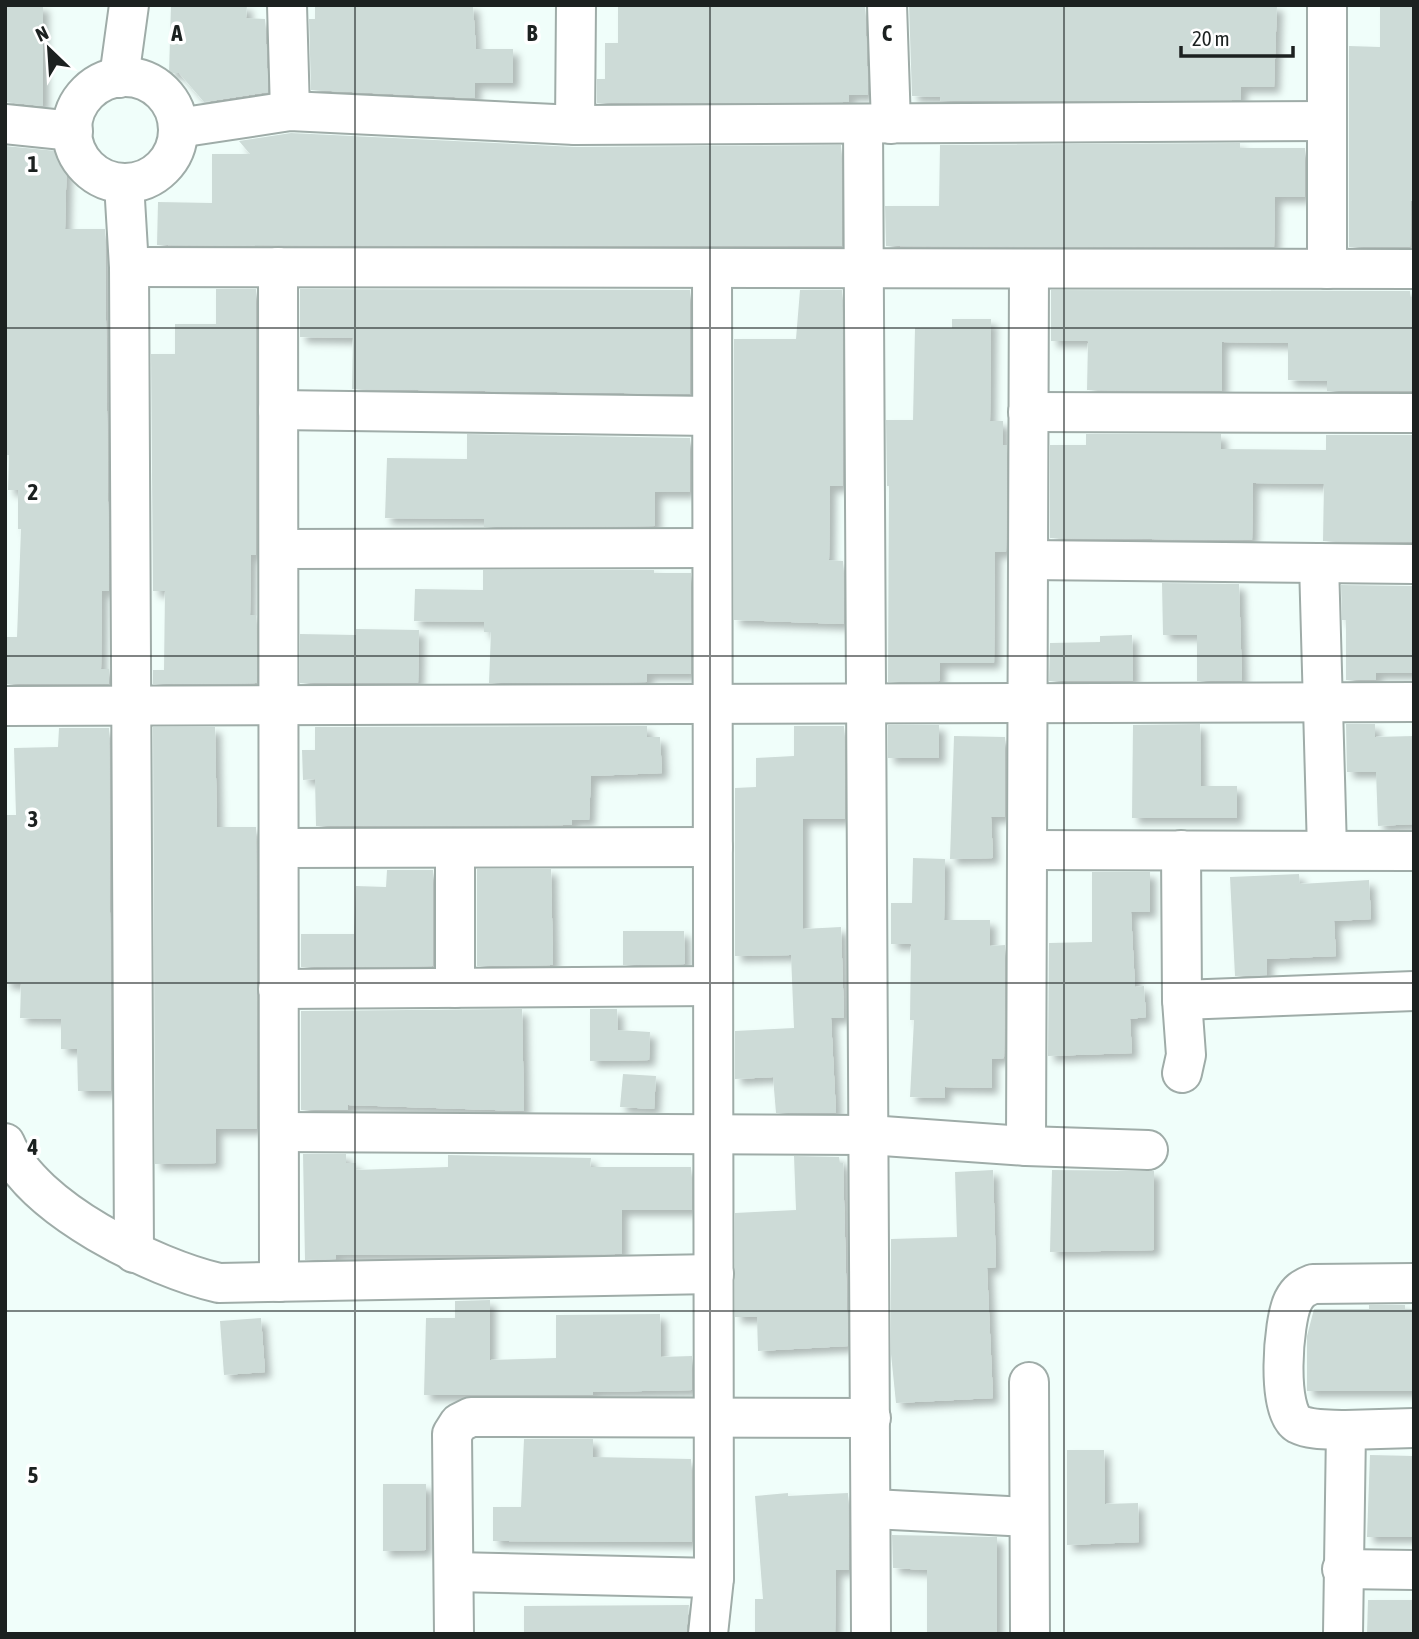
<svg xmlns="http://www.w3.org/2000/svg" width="1419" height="1639" font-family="'Asap Condensed',sans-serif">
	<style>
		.building { fill: #cddbd7; filter: url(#shadow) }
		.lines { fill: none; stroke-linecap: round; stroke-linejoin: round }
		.minor-casing { stroke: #9faca8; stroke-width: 42 }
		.minor { stroke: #fff; stroke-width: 38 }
		.grid { fill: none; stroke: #1c2120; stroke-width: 2; stroke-opacity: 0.55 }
		.grid-label { font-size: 23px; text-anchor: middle; font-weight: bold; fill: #1c2120; stroke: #fff; stroke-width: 7; stroke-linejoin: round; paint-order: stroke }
	</style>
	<defs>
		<filter id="shadow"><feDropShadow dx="6" dy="6" stdDeviation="3.5" flood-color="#0004"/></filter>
	</defs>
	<rect width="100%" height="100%" fill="#f0fefa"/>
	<g class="building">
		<polygon points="5,5 43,5 43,106 5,102"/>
		<polygon points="171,5 247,5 246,18 265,19 268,92 204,102 179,73 169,73"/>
		<polygon points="315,5 473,5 476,49 513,49 513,83 475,83 475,98 311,90 309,19 315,19"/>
		<polygon points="618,5 865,6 868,95 849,95 849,102 597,103 597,79 605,79 605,43 618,43"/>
		<polygon points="909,5 1277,5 1274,87 1241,87 1241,100 941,101 940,97 912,96"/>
		<polygon points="1380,5 1414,5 1414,201 1411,201 1410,247 1349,247 1349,46 1380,47"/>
		<polygon points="291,133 575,147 841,145 842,246 157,245 158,202 212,203 212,154 250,154 239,141"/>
		<polygon points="1240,143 1240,148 1305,148 1305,197 1275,197 1274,247 886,246 885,206 939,206 940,145"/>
		<polygon points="5,146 67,152 65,229 105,229 109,591 102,591 101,669 109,669 109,684 5,684 5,637 17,637 21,529 18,529 18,490 8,490 9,455 5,455"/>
		<polygon points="216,289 256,289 256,555 251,555 250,615 256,615 257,683 153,684 153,670 164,670 165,591 153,591 151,354 175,354 175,324 216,324"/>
		<polygon points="300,289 690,290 690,394 352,389 353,338 300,337"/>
		<polygon points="800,290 842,290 843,486 830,486 829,560 843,561 844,624 734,620 734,339 796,339"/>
		<polygon points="1051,290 1410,291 1410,297 1414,297 1414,391 1327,391 1327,381 1288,380 1288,343 1222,342 1222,391 1087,390 1088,341 1051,341"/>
		<polygon points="952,319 991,319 990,421 1003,421 1003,445 1007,445 1006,552 995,552 994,663 940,663 940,681 888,682 889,486 887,486 886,420 913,420 915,328 952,328"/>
		<polygon points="467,434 690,438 690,492 655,492 655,526 484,527 484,519 385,518 387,458 467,459"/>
		<polygon points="1086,434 1221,434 1221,449 1326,450 1326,435 1414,435 1414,542 1323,541 1324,484 1253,483 1252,540 1050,538 1050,445 1086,445"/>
		<polygon points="483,570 654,570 654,573 691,573 691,674 647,674 647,682 489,683 491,632 484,632 484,622 414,621 415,589 483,590"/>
		<polygon points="1162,583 1239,584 1242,681 1197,681 1197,635 1163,635"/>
		<polygon points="1341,585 1414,586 1414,673 1376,673 1376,680 1346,680 1346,620 1342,620"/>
		<polygon points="356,629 419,630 418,683 300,683 300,634 356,635"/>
		<polygon points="1132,635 1133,681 1049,681 1050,643 1100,642 1100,636"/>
		<polygon points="1200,724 1201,786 1237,786 1237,818 1132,818 1133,725"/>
		<polygon points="1346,724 1375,724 1375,737 1414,736 1414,824 1378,826 1376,772 1347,772"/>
		<rect x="888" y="725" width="51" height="33"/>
		<polygon points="647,726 647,737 660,737 662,773 591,776 589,820 572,820 572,825 316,826 315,779 303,780 302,750 315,750 315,727"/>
		<polygon points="794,726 844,726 845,819 803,819 803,929 841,927 844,1018 831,1018 836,1113 776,1113 773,1077 735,1079 735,1031 794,1028 791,955 735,956 735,788 756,787 756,758 794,756"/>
		<polygon points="153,727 215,727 217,827 256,827 257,1129 216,1129 216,1163 155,1164"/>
		<polygon points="59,728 109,728 111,1091 78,1091 77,1049 61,1049 61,1019 20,1018 21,984 5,983 6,815 16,815 14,748 58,747"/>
		<polygon points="954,736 1005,737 1005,817 991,817 993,858 950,859"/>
		<polygon points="913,858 945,859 944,920 990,920 990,946 1005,945 1004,1058 992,1059 992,1088 945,1087 945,1098 910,1097 914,1020 910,1020 911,944 891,944 891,903 912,903"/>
		<polygon points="477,869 551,869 553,965 477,966"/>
		<polygon points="387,870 433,870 433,966 301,967 301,934 354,934 356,886 386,887"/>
		<polygon points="1092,872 1150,872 1150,912 1131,912 1135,987 1144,986 1146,1017 1130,1019 1132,1053 1048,1056 1049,943 1092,942"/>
		<polygon points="1299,874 1300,884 1369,880 1371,919 1334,921 1336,956 1267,959 1267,975 1235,976 1230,877"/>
		<polygon points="623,931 684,931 685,964 623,965"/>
		<polygon points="522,1009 524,1111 348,1105 348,1110 301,1110 301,1011"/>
		<polygon points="590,1009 617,1009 618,1030 650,1032 649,1060 590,1061"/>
		<polygon points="623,1074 656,1076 654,1109 620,1107"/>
		<polygon points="303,1154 346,1154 346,1163 356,1163 356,1170 448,1167 448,1155 591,1158 590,1167 691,1167 692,1210 622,1210 622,1254 336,1255 336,1259 305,1260"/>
		<polygon points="794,1156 839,1157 840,1163 843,1163 848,1346 758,1351 757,1317 735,1317 735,1213 796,1210"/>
		<polygon points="993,1170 996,1267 987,1268 993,1398 896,1403 891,1354 891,1239 957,1237 955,1172"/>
		<polygon points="1052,1170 1154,1171 1154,1250 1050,1252"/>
		<polygon points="490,1300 490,1360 556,1358 556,1315 660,1314 661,1357 692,1356 692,1390 593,1392 593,1395 424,1395 426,1318 455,1318 455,1301"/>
		<polygon points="1369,1305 1405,1305 1405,1309 1414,1309 1414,1391 1307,1391 1307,1336 1314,1309 1369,1309"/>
		<polygon points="261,1318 265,1372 224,1375 220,1321"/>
		<polygon points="524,1439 593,1439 593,1457 691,1459 692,1542 493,1541 493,1507 521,1507"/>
		<polygon points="1067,1450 1104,1450 1105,1504 1138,1503 1139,1542 1067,1545"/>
		<polygon points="1370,1455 1414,1456 1414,1537 1367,1537"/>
		<polygon points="383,1484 426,1484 426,1550 383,1551"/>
		<polygon points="788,1493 788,1496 848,1493 849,1570 836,1570 835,1634 755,1634 755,1599 763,1599 755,1496"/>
		<polygon points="892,1535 997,1537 997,1634 927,1634 927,1570 893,1568"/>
		<polygon points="1368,1600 1414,1600 1414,1634 1367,1634"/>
		<polygon points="689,1605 686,1634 524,1634 524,1606"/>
	</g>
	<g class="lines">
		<g class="minor-casing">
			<g id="minor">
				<polyline points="287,5 290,111"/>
				<polyline points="887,5 891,124"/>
				<polyline points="1327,5 1327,269"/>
				<circle cx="125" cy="130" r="53"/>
				<polyline points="119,78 129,5"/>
				<polyline points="5,124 73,131"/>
				<polyline points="863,124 871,1634"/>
				<polyline points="575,125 576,5"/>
				<polyline points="178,128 290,111 575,125 1327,121"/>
				<polyline points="124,183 129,267 134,1253"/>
				<polyline points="129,267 1414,269"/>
				<polyline points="278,267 279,1282"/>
				<polyline points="278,410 712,416"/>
				<polyline points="1028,412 1414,413"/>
				<polyline points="279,549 712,548"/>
				<polyline points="1028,560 1414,564"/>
				<polyline points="1319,563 1327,850"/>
				<polyline points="5,706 1414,702"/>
				<polyline points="279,848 713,847"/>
				<polyline points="455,848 455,988"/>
				<polyline points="1027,850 1414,851"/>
				<polyline points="1181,850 1182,1000 1186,1055 1182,1073"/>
				<polyline points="278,989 713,986"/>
				<polyline points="1182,1000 1414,991"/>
				<polyline points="279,1132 869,1135 1026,1146 1148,1150"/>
				<path d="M 5,1143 C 32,1209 154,1268 219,1283 L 714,1274"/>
				<polyline points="1026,1146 1029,269"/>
				<polyline points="1029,1382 1030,1634"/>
				<path d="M 1346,1430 C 1331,1429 1312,1431 1298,1424 C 1276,1412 1283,1321 1293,1301 C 1298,1291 1303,1288 1313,1284 L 1414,1283"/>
				<polyline points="873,1509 1028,1517"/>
				<polyline points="1342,1569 1414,1570"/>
				<polyline points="454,1572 714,1578"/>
				<polyline points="454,1634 452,1434 459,1423 471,1417 871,1418"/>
				<polyline points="708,1634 714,1578 712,268"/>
				<polyline points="1343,1634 1346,1430 1414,1428"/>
			</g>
		</g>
		<use href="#minor" class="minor"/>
	</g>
	<path class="grid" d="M 355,5 L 355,1634M 710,5 L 710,1634M 1064,5 L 1064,1634M 5,328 L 1414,328M 5,656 L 1414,656M 5,983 L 1414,983M 5,1311 L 1414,1311"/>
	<g class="grid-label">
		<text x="177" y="41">A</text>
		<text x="532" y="41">B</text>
		<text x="887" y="41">C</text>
		<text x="33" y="172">1</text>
		<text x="33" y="500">2</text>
		<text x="33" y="827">3</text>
		<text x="33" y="1155">4</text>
		<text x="33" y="1483">5</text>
	</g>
	<rect width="1419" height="1639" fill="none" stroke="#1c2120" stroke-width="14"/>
	<g transform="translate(49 49) rotate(335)" stroke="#ffffff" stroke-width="5" paint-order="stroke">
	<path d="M0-5L12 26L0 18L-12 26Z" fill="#1c2120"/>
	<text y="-10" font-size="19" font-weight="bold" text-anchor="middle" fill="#1c2120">N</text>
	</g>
	<path d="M1181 46v10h112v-10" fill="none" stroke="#1c2120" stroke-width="3.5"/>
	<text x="1192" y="46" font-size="21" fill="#1c2120" stroke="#ffffff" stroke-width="5" paint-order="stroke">20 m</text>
</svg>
